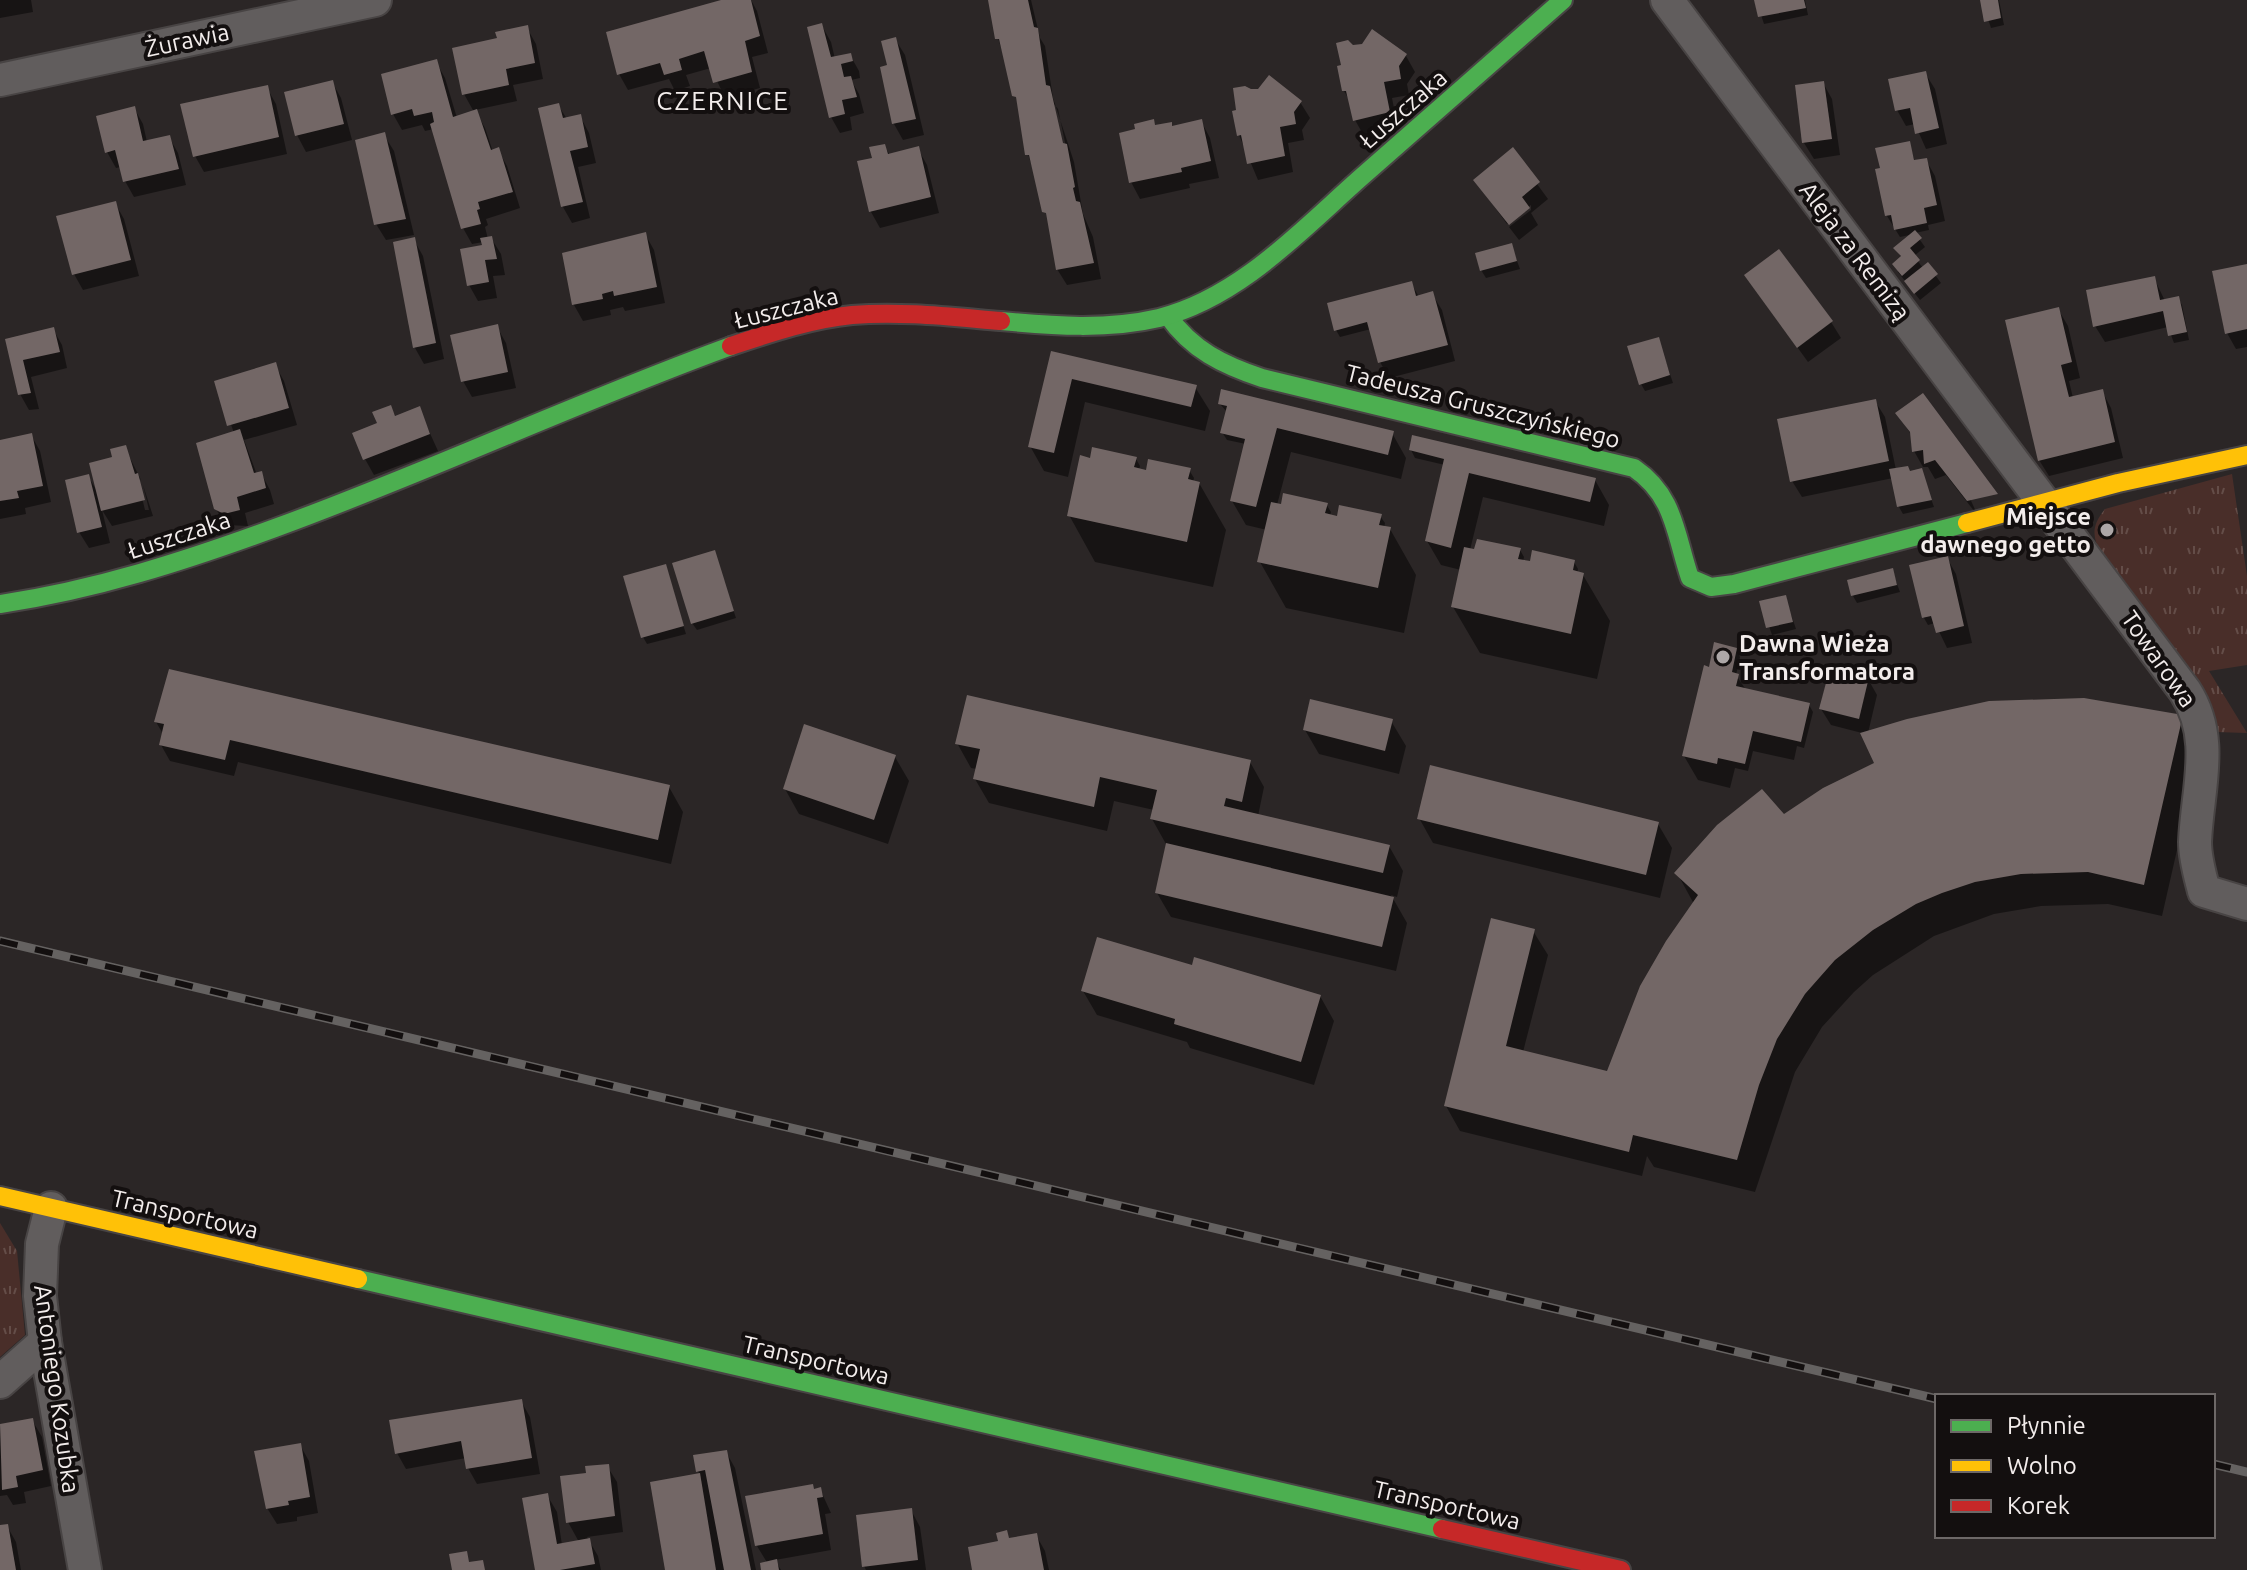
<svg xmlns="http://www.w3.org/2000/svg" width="2247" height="1570" font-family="Ubuntu,sans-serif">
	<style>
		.grass { fill: url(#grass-tufts) }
		.shadow { fill: #0007; fill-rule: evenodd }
		.building { fill: #736766 }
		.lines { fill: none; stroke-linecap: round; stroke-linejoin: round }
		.street-casing { stroke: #484444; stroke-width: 36 }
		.fast-casing { stroke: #484444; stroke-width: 22 }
		.slow-casing { stroke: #484444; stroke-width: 22 }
		.jam-casing { stroke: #484444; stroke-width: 22 }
		.street { stroke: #615d5d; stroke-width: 32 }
		.fast { stroke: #4caf50; stroke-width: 18 }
		.slow { stroke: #ffc107; stroke-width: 18 }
		.jam { stroke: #c62828; stroke-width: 18 }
		.rail-casing { stroke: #656261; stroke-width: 9 }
		.rail { stroke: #130f0f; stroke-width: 6; stroke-dasharray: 18; stroke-linecap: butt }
		.poi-dot { fill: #ada7a7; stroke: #130f0f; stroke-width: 3 }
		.labels { text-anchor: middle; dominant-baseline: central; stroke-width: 8; stroke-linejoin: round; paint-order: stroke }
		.street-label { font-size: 24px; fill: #f3edec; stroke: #130f0f }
		.poi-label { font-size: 24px; font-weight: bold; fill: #f3edec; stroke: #130f0f; text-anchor: end }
		.neighbourhood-label { font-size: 26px; letter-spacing: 2px; fill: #f3edec; stroke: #130f0f }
	</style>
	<defs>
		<pattern id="grass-tufts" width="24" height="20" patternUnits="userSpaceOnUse" patternTransform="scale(2)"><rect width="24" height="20" fill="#492e29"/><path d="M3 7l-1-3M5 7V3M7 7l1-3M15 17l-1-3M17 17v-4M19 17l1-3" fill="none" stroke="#644d48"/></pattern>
	</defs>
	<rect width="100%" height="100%" fill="#2b2626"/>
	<g class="grass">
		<path d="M 2232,474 L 2247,576 L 2247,665 L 2209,671 L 2247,733 L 2217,732 L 2201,693 L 2102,559 C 2094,537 2089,529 2105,509 Z"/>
		<polygon points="0,1223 17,1251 25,1335 0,1357"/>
	</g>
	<g class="shadow">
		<polygon points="0,0 31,0 33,12 0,18"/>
		<polygon points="728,0 751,0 757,11 768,53 752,57 760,88 725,98 711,68 686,75 690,86 675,91 669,79 628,90 619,74"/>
		<path d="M 991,0 L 1031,0 L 1040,38 L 1045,46 L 1053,98 L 1074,162 L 1083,214 L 1093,237 L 1101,279 L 1067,285 L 1057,269 L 1049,218 L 1028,154 L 1016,95 L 998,38 ZM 1053,103 L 1058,109 L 1067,152 L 1063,153 Z"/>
		<polygon points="1756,0 1805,0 1808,15 1764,24"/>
		<polygon points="1982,0 1999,0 2004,25 1991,28"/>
		<polygon points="822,26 831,42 835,59 850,55 859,71 860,78 851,80 859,94 864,113 850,117 852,130 840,133 831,117"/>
		<polygon points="527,28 536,44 543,79 513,85 517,101 475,110 485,128 493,152 498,150 507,166 520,208 486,219 488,225 485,227 488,239 491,238 501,254 505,275 493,276 497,298 478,301 469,285 484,246 483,242 472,244 463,228 434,129 425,131 422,125 402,130 393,114 436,62 445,78 457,118 474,112 464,94 499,40"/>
		<polygon points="1372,32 1406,56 1415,72 1407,84 1409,95 1392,98 1398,128 1364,136 1355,120 1350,101 1344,91 1353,47 1363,45"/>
		<polygon points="895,39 905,55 924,135 903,140 894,124 882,69 889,66"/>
		<polygon points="1925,73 1935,89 1947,144 1926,149 1915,124 1906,126 1897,110"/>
		<polygon points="332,82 341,98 352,140 306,152 297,135"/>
		<polygon points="1823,83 1832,99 1840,155 1814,159 1804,143"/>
		<polygon points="267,88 276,104 287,154 204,172 195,156"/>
		<polygon points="1300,102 1310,118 1302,130 1304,140 1288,143 1293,172 1258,180 1239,135 1239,112"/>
		<polygon points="558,105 567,119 580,116 589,133 596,163 578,167 590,218 572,223 563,207"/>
		<polygon points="134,108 143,124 147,142 169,137 178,153 186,185 134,197 125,181 121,167 116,168 107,152"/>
		<polygon points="1201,121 1210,138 1219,178 1189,184 1190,188 1140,199 1131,182 1156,127 1173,128"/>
		<polygon points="384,135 394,151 414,235 386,240 376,224"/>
		<polygon points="1909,143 1915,162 1926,160 1935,176 1945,221 1928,225 1929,230 1915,233 1925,247 1914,256 1923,268 1927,264 1941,283 1920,300 1898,272 1902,258 1896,248 1914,234 1900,237 1887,216 1877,170 1882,169"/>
		<polygon points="884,146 890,155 918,149 927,165 939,213 880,228 871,212 860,163 874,159"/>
		<polygon points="1512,150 1548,199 1531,213 1538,225 1519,240 1509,227 1531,210 1531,205 1507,224 1475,180"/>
		<polygon points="115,203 124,219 139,276 83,290 74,274"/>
		<polygon points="645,234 654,250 665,303 625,311 623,307 610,310 611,315 583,321 574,305 564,255"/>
		<polygon points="414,240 423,256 444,359 424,364 415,348 395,243"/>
		<polygon points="1511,245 1520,269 1486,278 1481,270"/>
		<polygon points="2247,266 2247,347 2236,349 2227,333"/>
		<polygon points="1746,276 1831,322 1841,338 1808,362"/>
		<polygon points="2154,278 2165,301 2178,298 2182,305 2189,340 2174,343 2168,327 2105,342 2095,326"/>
		<polygon points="1411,283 1419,297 1432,294 1442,310 1455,361 1389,378 1380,362 1371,329 1340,337 1336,330"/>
		<polygon points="2058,309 2068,326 2080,378 2069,381 2073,398 2102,391 2111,408 2123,458 2049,476 2039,460"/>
		<polygon points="497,327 506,343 516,388 472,397 463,381"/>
		<polygon points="53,329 62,345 67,368 31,377 39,409 29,410 20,394 7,340"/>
		<polygon points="1658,339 1673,383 1645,391 1641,384"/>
		<polygon points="1052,353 1195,387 1210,411 1205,431 1085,402 1068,477 1044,471 1030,446"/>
		<polygon points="275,365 284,381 297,425 244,440 257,475 261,473 270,490 274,504 245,513 248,526 226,525 216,509 234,433 216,382"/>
		<polygon points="1923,396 1978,516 1946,475 1935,479 1928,467 1923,467 1914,451 1912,436 1898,414"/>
		<polygon points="1875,401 1885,417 1896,470 1910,473 1921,471 1934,507 1903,514 1899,507 1893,478 1802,497 1792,481"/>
		<polygon points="1220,404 1392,433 1406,458 1401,479 1291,452 1277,505 1326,504 1331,512 1330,516 1380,516 1385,523 1384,528 1390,529 1416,575 1404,633 1286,608 1260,562 1267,530 1246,525 1232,501 1246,444 1227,440 1222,432 1227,412"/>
		<polygon points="390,407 396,417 419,409 438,451 374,475 365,459 379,424"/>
		<polygon points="31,435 40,451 51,502 25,508 26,514 0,519 0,442"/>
		<polygon points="125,448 141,480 137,477 145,510 149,510 143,485 153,516 112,526 102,510 110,543 89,548 79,532 88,476 98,493 115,459"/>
		<polygon points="1411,450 1595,480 1609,505 1604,526 1483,497 1470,550 1520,550 1524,557 1523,562 1574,562 1578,569 1577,574 1583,575 1610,621 1597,679 1480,653 1453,607 1461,570 1441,565 1427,541 1445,465 1415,458"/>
		<polygon points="1136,459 1140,466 1139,470 1189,470 1194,478 1193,482 1199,483 1226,530 1213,587 1095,562 1069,515 1092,460"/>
		<polygon points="714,552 736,618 697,630 692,623"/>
		<polygon points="1947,558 1956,574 1972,643 1947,648 1935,623 1928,625 1924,618 1912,566"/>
		<polygon points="665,567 686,634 647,644 643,637"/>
		<polygon points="1892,571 1900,592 1857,603 1853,596"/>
		<polygon points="1785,597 1796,629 1772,635 1761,603"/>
		<polygon points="1736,650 1740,657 1736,675 1746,690 1809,705 1813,712 1804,748 1797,746 1794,760 1753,751 1748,771 1735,768 1730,788 1698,780 1684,756 1710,669"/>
		<polygon points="1868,679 1877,695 1868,733 2182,717 2200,749 2162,916 2108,904 2041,906 1994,914 1934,936 1873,975 1854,992 1822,1027 1795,1072 1755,1192 1654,1167 1647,1156 1642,1176 1460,1131 1446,1106 1533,931 1548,955 1523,1052 1611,1074 1694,904 1677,873 1784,817 1876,764 1862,733 1831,725 1821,709"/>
		<polygon points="1391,721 1406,746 1399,774 1319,754 1305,730"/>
		<polygon points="156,722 669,787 683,812 671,864 238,762 234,776 170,761 161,745 163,734"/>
		<polygon points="957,743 1250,762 1264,787 1258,816 1389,846 1403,871 1397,897 1391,895 1407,923 1396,971 1171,917 1157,893 1166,844 1152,819 1154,810 1114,801 1107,831 989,803 975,779 977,769 971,768"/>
		<polygon points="895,757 909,781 888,844 799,814 785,789"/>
		<polygon points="1419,818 1658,824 1672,848 1660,898 1433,843"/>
		<polygon points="1083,991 1320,996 1334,1021 1314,1085 1190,1048 1187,1042 1097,1015"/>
		<polygon points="521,1401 530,1417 540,1474 477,1484 468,1468 466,1458 406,1469 397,1453"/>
		<polygon points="32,1420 42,1437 51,1486 24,1492 26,1503 13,1505 7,1495 0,1496 0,1426"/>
		<polygon points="300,1445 309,1461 318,1513 297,1517 297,1521 277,1524 267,1508"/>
		<polygon points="726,1452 735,1468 756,1570 667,1570 700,1475 698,1471"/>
		<polygon points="607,1466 617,1482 623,1532 587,1537 598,1556 601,1570 537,1570 547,1495 557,1512 562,1545 579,1542 568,1522"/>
		<polygon points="820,1489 831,1513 825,1514 831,1550 775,1560 781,1570 761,1570 768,1564 757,1546"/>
		<polygon points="911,1510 920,1527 926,1570 866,1570 864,1566"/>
		<polygon points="7,1526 16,1542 21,1570 0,1570 0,1527"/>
		<polygon points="1036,1535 1045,1551 1049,1570 974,1570 1010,1540"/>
	</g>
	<g class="building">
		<polygon points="721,0 751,0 760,36 745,41 752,72 713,83 704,51 679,59 682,70 664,75 660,63 617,75 606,32"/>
		<polygon points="988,0 1028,0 1034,27 1038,28 1046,85 1050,86 1063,143 1067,144 1075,187 1073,188 1076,201 1080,202 1094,263 1056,270 1046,213 1042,212 1029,155 1025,155 1016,97 1012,96 999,39 995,39"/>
		<polygon points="1754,0 1804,0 1806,8 1758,17"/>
		<polygon points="1980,0 1998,0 2001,18 1984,22"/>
		<polygon points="822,23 831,57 851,53 853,61 841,64 844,77 851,76 857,97 842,100 845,114 829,118 807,27"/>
		<polygon points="528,25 535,63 506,69 509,85 462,95 452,48 497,38 495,32"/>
		<polygon points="1372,29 1407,54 1399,66 1401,79 1384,82 1390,112 1353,121 1346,91 1342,91 1337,66 1341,65 1336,43 1348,40 1353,45 1362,44"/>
		<polygon points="896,37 916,119 892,124 880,67 887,65 881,41"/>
		<polygon points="437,59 453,117 477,109 491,150 499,147 513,192 478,202 480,209 477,210 481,224 461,229 430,124 434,122 432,112 414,116 412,109 391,115 381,74"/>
		<polygon points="1926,71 1939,128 1915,134 1910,108 1895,111 1888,79"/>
		<polygon points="1269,75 1302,101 1294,112 1296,124 1280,127 1285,156 1247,164 1241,135 1237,136 1232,111 1236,110 1233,88 1245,86 1251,89 1258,89"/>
		<polygon points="333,80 344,124 295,136 284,92"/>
		<polygon points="1824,81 1832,139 1802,143 1795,85"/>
		<polygon points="268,85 279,137 193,157 180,104"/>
		<polygon points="559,103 563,118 581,114 588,147 570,151 583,202 561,207 538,108"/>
		<polygon points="135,106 143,141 170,135 179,169 123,182 115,150 105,153 96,116"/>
		<polygon points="1154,119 1155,125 1172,122 1172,126 1202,119 1211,161 1181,168 1182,172 1129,183 1119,133 1135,129 1134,124"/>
		<polygon points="385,132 406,219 374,225 355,140"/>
		<polygon points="1910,141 1914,160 1927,158 1937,205 1924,208 1927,223 1894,230 1891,215 1885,216 1875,169 1880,168 1875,148"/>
		<polygon points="885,144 888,154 919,146 931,197 869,212 857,161 872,158 869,147"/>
		<polygon points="1513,147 1540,182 1522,197 1530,208 1509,225 1473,180"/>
		<polygon points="116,201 131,260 72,275 56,216"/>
		<polygon points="1915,230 1922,238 1910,248 1920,260 1902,276 1892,264 1901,256 1893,248"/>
		<polygon points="646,232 657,287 614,296 613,291 602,294 603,299 572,305 562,253"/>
		<polygon points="492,236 497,259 485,260 489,282 467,286 460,249 482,245 480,238"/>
		<polygon points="415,237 436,343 413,348 393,242"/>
		<polygon points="1512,243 1517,261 1480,271 1475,253"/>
		<polygon points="1779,249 1833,321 1797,348 1744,275"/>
		<polygon points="1928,262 1938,274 1914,294 1904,281"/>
		<polygon points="2247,264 2247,329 2225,334 2212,271"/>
		<polygon points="2155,276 2160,300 2179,296 2187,332 2168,336 2163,311 2093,327 2086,290"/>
		<polygon points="1412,281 1416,296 1433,291 1448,345 1378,363 1367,322 1334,331 1327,303"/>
		<polygon points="2059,307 2072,362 2061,365 2069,397 2103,389 2115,442 2038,461 2005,320"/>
		<polygon points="498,324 508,372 461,382 450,335"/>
		<polygon points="54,327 60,352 23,360 31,393 18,395 5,339"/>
		<polygon points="1659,337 1670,375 1639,385 1627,346"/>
		<polygon points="1051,351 1197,385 1191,407 1072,379 1054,453 1028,447"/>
		<polygon points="276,362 289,408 227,426 214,381"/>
		<polygon points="1221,389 1394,431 1388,455 1277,428 1256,507 1230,501 1245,439 1220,433 1227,406 1218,404"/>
		<polygon points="1923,393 1998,494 1967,501 1935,460 1924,464 1923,450 1912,452 1910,432 1895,413"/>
		<polygon points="1876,399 1889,461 1790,482 1777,419"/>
		<polygon points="391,405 395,416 420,406 430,434 363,460 352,433 377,423 372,412"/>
		<polygon points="240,429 254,473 262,471 266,488 237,497 240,510 224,514 214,509 196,443"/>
		<polygon points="32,433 43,486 17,491 19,498 0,501 0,440"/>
		<polygon points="1412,435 1596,478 1590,502 1469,473 1451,548 1425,541 1444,459 1409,450"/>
		<polygon points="126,445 135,474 138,473 145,500 101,511 89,463 112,457 110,449"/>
		<polygon points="1092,447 1137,457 1134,467 1146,470 1148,459 1191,468 1188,479 1200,482 1187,542 1067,516 1080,455 1090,458"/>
		<polygon points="1908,466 1910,471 1922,468 1932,500 1897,507 1889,469"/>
		<polygon points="89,474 102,527 77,533 65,480"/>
		<polygon points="1283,493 1328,503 1325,513 1337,516 1339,505 1382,514 1379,525 1391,527 1378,588 1257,562 1271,502 1281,504"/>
		<polygon points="1477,539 1521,548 1518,559 1530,561 1532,550 1575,560 1573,570 1584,573 1571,634 1451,607 1464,547 1474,549"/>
		<polygon points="715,550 734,611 691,624 672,563"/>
		<polygon points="1948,556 1964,626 1936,633 1931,616 1922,618 1909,565"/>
		<polygon points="666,564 684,626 641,638 623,576"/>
		<polygon points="1893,568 1897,585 1851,596 1847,580"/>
		<polygon points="1786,595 1793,622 1766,628 1759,601"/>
		<polygon points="1714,642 1737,648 1732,672 1739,674 1736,686 1810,703 1801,742 1753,731 1745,764 1718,758 1717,764 1682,756 1704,665 1709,667"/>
		<polygon points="1830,668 1869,677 1859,719 1819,709"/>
		<polygon points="169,669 670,785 658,840 230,740 225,760 159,745 164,724 154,722"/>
		<polygon points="967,695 1251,760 1242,802 1226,798 1224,806 1390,845 1383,873 1150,819 1157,790 1100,777 1094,807 973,779 980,749 955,744"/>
		<polygon points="2084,698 2183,715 2144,885 2088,872 2021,874 1975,882 1942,893 1916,904 1873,930 1835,960 1805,994 1777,1039 1759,1085 1737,1160 1633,1135 1629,1152 1444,1106 1491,918 1535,929 1506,1046 1607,1071 1640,986 1666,941 1698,895 1674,873 1717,825 1762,789 1784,814 1823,788 1874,763 1860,733 1907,719 1989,701"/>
		<polygon points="1310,699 1393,719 1385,751 1303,730"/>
		<polygon points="804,724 896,755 874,820 783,789"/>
		<polygon points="1430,765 1659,822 1646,875 1417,819"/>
		<polygon points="1166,843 1394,897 1382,947 1155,893"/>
		<polygon points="1097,937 1192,965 1194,957 1321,995 1301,1062 1174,1024 1175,1019 1081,991"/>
		<polygon points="522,1399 532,1458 466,1469 461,1441 395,1454 389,1420"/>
		<polygon points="33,1418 43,1470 16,1476 18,1487 2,1490 0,1424"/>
		<polygon points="301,1443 310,1497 288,1501 289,1505 266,1509 254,1451"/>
		<polygon points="727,1450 751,1570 724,1570 705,1470 696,1472 693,1455"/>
		<polygon points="609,1464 615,1516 566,1523 560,1476 586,1473 585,1466"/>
		<polygon points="700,1473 716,1570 665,1570 650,1482"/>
		<polygon points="813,1484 814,1489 821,1487 823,1497 817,1498 823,1534 755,1546 745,1496"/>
		<polygon points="548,1493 557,1544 590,1538 595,1564 560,1570 535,1570 522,1498"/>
		<polygon points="912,1508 918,1560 862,1567 856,1515"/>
		<polygon points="8,1524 16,1570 0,1570 0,1525"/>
		<polygon points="1007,1530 1009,1538 1037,1533 1044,1570 972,1570 968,1547 998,1541 996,1533"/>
		<polygon points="467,1551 469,1562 483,1560 485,1570 452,1570 449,1554"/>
		<polygon points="777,1559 779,1570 761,1570 760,1563"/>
	</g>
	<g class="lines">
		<g class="street-casing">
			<g id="street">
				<path d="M 1667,0 L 2185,691 C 2216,739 2197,789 2195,842 C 2195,859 2200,875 2204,891 L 2247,904"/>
				<polyline points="0,80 375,0"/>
				<polyline points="51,1208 42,1244 40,1296 45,1342 85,1570"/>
				<polyline points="0,1382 45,1342"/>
			</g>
		</g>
		<g class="fast-casing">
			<g id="fast">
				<path d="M 1168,316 C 1192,350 1223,365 1262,378 L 1634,468 C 1675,496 1675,534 1690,578 L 1711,587 L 1734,584 L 1967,523"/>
				<path d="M 1001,321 C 1053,326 1108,330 1159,318 C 1242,297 1304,227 1366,173 C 1432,115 1497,58 1563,0"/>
				<path d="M 0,604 C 95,590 185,561 275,528 C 429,472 577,402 731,346"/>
				<polyline points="358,1279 1442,1529"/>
			</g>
		</g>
		<g class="slow-casing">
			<g id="slow">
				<polyline points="1967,523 2118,483 2247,455"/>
				<polyline points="0,1196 358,1279"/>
			</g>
		</g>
		<g class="jam-casing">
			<g id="jam">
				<path d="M 731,346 C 770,333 811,319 852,315 C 902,311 952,317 1001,321"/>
				<polyline points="1442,1529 1621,1570"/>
			</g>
		</g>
		<use href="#street" class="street"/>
		<use href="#fast" class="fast"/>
		<use href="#slow" class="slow"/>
		<use href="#jam" class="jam"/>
		<g class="rail-casing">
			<g id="rail">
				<polyline points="0,941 1937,1399"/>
				<polyline points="2213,1464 2247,1472"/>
			</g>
		</g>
		<use href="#rail" class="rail"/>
	</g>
	<g class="poi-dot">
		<circle cx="2107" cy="530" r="8"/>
		<circle cx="1723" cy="657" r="8"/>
	</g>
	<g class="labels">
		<g class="street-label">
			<text transform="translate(187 40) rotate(-12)">Żurawia</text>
			<text transform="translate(1403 109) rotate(-41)">Łuszczaka</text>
			<text transform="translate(1855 251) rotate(53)">Aleja za Remizą</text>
			<text transform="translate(786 308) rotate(-14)">Łuszczaka</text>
			<text transform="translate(1483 406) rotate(14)">Tadeusza Gruszczyńskiego</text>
			<text transform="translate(179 535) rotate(-18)">Łuszczaka</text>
			<text transform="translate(2159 659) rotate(55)">Towarowa</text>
			<text transform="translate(185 1214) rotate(13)">Transportowa</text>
			<text transform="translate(816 1360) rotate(13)">Transportowa</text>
			<text transform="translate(57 1389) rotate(82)">Antoniego Kozubka</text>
			<text transform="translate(1447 1505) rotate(13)">Transportowa</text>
		</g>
		<g class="poi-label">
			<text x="2091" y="516">Miejsce<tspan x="2091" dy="28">dawnego getto</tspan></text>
			<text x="1739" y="643" text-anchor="start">Dawna Wieża<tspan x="1739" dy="28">Transformatora</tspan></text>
		</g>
		<g class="neighbourhood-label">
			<text x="723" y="100">CZERNICE</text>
		</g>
	</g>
	<rect x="1935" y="1394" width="280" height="144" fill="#130f0f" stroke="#6d6867" stroke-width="2"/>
	<rect x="1951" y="1420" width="40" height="12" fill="#4caf50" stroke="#6d6867" stroke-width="2"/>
	<text x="2007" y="1434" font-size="24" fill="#f3edec">Płynnie</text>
	<rect x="1951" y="1460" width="40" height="12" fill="#ffc107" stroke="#6d6867" stroke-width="2"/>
	<text x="2007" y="1474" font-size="24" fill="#f3edec">Wolno</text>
	<rect x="1951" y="1500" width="40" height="12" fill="#c62828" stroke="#6d6867" stroke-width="2"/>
	<text x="2007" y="1514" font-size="24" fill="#f3edec">Korek</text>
</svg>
